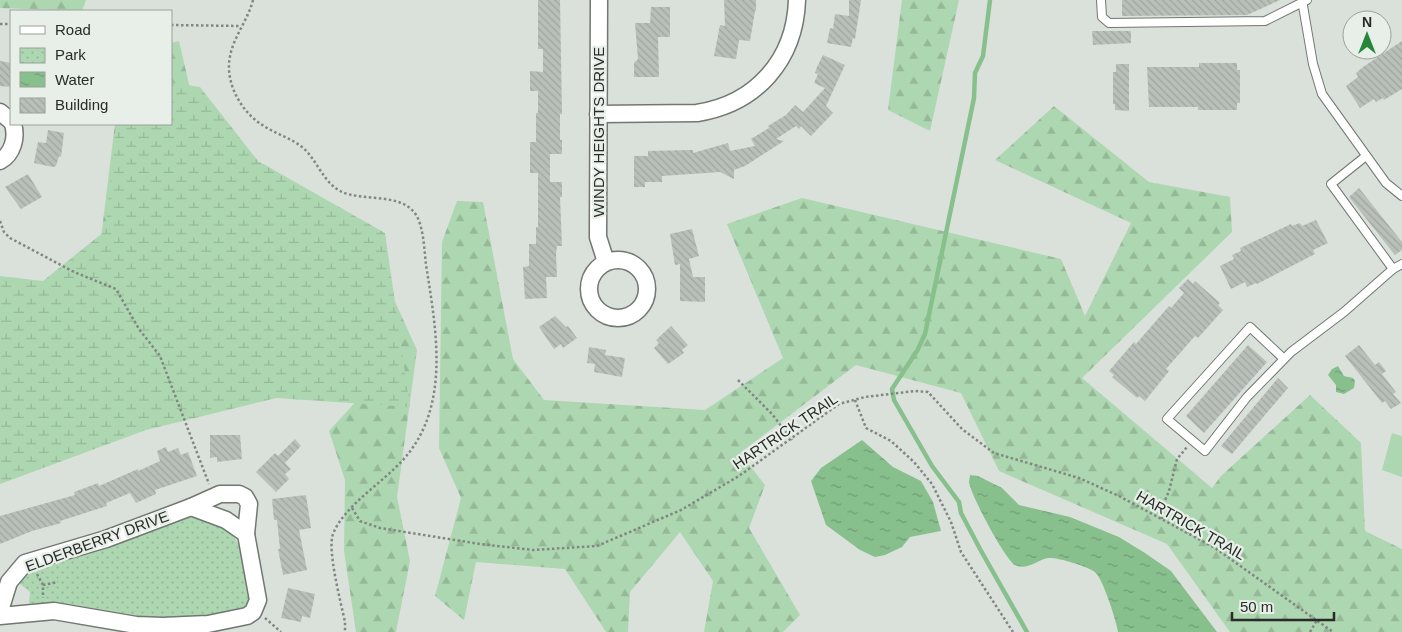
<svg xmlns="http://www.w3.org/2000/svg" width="1402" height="632" font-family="Arial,sans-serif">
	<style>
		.forest { fill: url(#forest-firs) }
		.wetland { fill: url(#wetland-marsh) }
		.park { fill: url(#park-dots) }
		.pitch { fill: #add7b0 }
		.water { fill: url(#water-ripples) }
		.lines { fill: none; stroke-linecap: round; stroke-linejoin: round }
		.stream { stroke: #88c08d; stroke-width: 4.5 }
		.building { fill: url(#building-back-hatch) }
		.lane-casing { stroke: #717771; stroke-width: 10 }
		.street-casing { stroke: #717771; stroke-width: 19 }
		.path { stroke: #818682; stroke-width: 2.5; stroke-dasharray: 2.5 2.5; stroke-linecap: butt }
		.lane { stroke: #fff; stroke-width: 8 }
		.street { stroke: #fff; stroke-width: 16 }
		.labels { text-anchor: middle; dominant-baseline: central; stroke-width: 4.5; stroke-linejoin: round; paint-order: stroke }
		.street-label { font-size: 15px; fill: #282b28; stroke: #e7efe8 }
	</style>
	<defs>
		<pattern id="forest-firs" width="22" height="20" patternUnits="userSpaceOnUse" patternTransform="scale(1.25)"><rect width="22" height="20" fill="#add7b0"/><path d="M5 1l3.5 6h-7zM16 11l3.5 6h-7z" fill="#95b997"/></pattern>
		<pattern id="wetland-marsh" width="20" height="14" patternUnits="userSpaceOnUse" patternTransform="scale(1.25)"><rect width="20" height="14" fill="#add7b0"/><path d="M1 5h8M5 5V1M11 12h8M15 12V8" fill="none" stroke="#95b997"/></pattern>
		<pattern id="park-dots" width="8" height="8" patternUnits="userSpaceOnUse" patternTransform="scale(1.25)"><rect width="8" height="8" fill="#add7b0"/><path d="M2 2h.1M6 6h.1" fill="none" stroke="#95b997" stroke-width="1.8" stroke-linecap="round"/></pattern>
		<pattern id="water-ripples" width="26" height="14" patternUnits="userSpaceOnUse" patternTransform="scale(1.25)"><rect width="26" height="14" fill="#88c08d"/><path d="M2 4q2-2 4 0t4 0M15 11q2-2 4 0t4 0" fill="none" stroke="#6f9c73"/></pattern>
		<pattern id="building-back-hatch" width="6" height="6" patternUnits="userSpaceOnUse" patternTransform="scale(1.25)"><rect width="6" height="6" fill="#b9c0ba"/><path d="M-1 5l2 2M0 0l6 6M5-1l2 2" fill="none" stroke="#9fa5a0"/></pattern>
	</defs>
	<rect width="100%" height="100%" fill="#dae1db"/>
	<g class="forest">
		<polygon points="0,0 86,0 82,11 0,8"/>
		<polygon points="902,0 959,0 930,131 888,110"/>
		<polygon points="179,41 206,158 366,238 417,350 397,497 410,561 396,632 356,632 344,551 345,480 329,431 371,385 99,254 115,124 171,124 171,43"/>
		<polygon points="1054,106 1149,182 1230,197 1232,232 1082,378 1212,488 1221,476 1310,395 1361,443 1365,531 1402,549 1402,632 1230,632 1167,544 999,471 961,393 856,365 740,453 765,485 749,528 800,615 783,632 704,632 713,581 680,532 630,592 628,632 606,632 565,569 476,562 464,620 435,596 461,498 439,448 442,242 457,201 483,202 513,359 544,400 705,410 783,358 727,224 802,198 1061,259 1085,316 1131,223 995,160"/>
	</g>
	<polygon class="wetland" points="171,83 200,87 258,161 385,233 410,407 276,398 146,430 0,484 0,276 43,281 105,231 116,124 171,124"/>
	<path class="park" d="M 188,517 C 243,522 244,553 252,599 L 246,607 L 239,612 L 158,619 L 68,604 L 29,603 L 30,592 L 19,583 L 24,573 L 36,567 L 93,552 Z"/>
	<polygon class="pitch" points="1392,433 1402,436 1402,477 1382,470"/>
	<g class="water">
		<polygon points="1338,366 1344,376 1353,378 1355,381 1354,388 1344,394 1336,392 1336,385 1328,375 1332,369"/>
		<polygon points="862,440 893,467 921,481 933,502 941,531 910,537 902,547 885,555 875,557 860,550 826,525 811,481 821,468"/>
		<path d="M 970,475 L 978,476 L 1002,488 L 1019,505 L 1070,517 L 1119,537 L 1145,553 L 1171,571 L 1217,632 L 1118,632 C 1116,620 1103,579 1095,572 C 1087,566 1057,557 1048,558 C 1037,560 1027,571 1015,565 C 1006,561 970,494 969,482 C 969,480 970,477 970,475 Z"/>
	</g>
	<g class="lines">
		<polyline class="stream" points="990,0 983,56 975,73 974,98 925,334 917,351 892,389 894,400 932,466 959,502 961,513 980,549 1027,632"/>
	</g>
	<g class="building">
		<polygon points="538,0 560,0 562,114 560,114 560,140 562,140 562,154 550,154 550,182 562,182 562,197 560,197 562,246 557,246 556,254 557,277 546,277 547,298 525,299 523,267 529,266 529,244 536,244 536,227 538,227 538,173 530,173 530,142 536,142 536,113 538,113 538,91 530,91 530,71 543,72 543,49 538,49"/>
		<polygon points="724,0 756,0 756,11 755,11 750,41 739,40 736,59 714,56 720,25 725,26"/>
		<polygon points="849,0 861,0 855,39 853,38 851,47 827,43 830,28 833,29 835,14 849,16"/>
		<polygon points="1122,0 1280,0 1247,15 1122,16"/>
		<polygon points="651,7 670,7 670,37 658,37 659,77 634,77 634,63 638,59 635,23 650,23"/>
		<polygon points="1092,31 1131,31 1131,43 1093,45"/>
		<polygon points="1402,41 1402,89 1384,100 1383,98 1376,102 1374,99 1360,108 1346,86 1358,77 1356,73 1363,67"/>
		<polygon points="823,55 845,65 826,106 833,113 811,136 801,126 799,129 796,126 776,139 784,141 745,166 734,170 734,179 720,172 662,176 662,182 645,182 645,187 634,187 634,156 648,156 648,151 693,150 693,153 728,143 730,151 755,146 751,139 769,128 768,126 786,115 795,105 803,112 825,88 814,83 818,74 815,73 817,67"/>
		<polygon points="0,61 11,63 11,87 0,86"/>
		<polygon points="1199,63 1237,63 1237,70 1240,70 1240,103 1237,103 1237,110 1198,110 1198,107 1149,107 1147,67 1199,67"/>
		<polygon points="1116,64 1129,64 1129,111 1115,110 1115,104 1113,104 1113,72 1116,72"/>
		<polygon points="48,130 64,133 61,157 59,156 56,166 53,167 34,163 38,142 46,143"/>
		<polygon points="28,174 42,197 21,209 5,187"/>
		<polygon points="1359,188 1402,242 1402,250 1395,255 1349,197"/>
		<polygon points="1316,220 1328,243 1313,250 1315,254 1257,284 1256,283 1247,287 1245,282 1231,289 1220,266 1234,259 1232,255 1241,251 1240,248 1291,224 1292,226 1300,223 1302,226"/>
		<polygon points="692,229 699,256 689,259 693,277 705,277 705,302 680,301 680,264 675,265 670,234"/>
		<polygon points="1188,279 1193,284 1195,281 1220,303 1218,305 1223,310 1198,338 1195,336 1166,369 1169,371 1145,401 1139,396 1137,398 1112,377 1114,375 1109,371 1134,342 1136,344 1169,306 1171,308 1184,293 1179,288"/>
		<polygon points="555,316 566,327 568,326 577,338 563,348 561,344 554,349 539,327"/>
		<polygon points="671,326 688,345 682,350 684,353 668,364 654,348 659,343 656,340"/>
		<polygon points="1248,345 1267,362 1204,433 1186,416"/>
		<polygon points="1359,345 1375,365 1379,362 1386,371 1382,374 1396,392 1393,394 1401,403 1391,409 1385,401 1382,403 1345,356"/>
		<polygon points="589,347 606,350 605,355 625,358 622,377 594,372 595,364 587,363"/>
		<polygon points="1278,378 1288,388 1232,454 1221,446"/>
		<polygon points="210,435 240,435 242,459 217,462 217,457 210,458"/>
		<polygon points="295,439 301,446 285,463 291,469 285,474 289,479 276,492 256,472 275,453 278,456"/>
		<polygon points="166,447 168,452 178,448 181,455 188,452 197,476 155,490 156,494 136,503 130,493 106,503 107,506 60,521 61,523 32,531 0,544 0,516 75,495 74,492 98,483 99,486 138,469 138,471 160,461 157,451"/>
		<polygon points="306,495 311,528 299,530 307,570 283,575 278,549 280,549 277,520 274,520 272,499"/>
		<polygon points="288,588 315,594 310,618 302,616 301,622 281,618"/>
	</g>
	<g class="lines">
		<g class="lane-casing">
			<g id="lane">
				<polyline points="1101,0 1102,17 1109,23 1265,21 1307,0"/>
				<polyline points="1302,0 1313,64 1322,94 1386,183 1402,196"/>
				<polyline points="1366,156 1331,184 1393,269 1402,264"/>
				<polyline points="1284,359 1250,327 1167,419 1205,451 1247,397 1291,352 1344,312 1393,269"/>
			</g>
		</g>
		<g class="street-casing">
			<g id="street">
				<polyline points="599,0 598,237 606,262"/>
				<polyline points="0,112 11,121"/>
				<path d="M 598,114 L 697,113 C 756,104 795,60 797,0"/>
				<path d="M 0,161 C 13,154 17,137 13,124"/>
				<circle cx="618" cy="289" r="29"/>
				<polyline points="191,507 226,520 246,534"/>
				<polyline points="0,611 9,582 25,563 106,539 191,507 220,494 239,494 245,497 249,504 246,534 258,600 253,612 247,616 208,624 163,626 136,625 54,611 0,616"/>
			</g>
		</g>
		<g class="path">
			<path d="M 253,0 C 247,24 228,42 229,69 C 230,92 245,115 264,126 C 276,134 291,138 302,147 C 317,159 322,181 340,191 C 363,203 408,190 419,221 C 425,238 424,254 427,271 C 437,335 450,409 402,461 C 382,483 344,506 333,534 C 327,550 341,603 345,622 L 345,632"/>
			<polyline points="0,24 11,24"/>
			<polyline points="171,25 241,26"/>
			<polyline points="0,221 4,232 10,238 74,272 116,289 139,329 160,356 209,484"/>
			<polyline points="738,380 772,414 792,440"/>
			<polyline points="855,400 866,428 891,441 914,462 932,484 951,522 961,552 1013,632"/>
			<polyline points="352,508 360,521 380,528 480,544 533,550 597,546 681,510 739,476 839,404 865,397 915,391 928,392 962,429 994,453 1079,478 1119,496 1215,548 1333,632"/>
			<polyline points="1162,519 1161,510 1169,491 1177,459 1187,447"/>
			<polyline points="37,574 43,585 43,598"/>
			<polyline points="43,585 58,582"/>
			<polyline points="265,618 281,632"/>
			<polyline points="1310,632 1317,620"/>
		</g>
		<use href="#lane" class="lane"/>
		<use href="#street" class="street"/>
	</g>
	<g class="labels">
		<g class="street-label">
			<text transform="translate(598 132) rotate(-90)">WINDY HEIGHTS DRIVE</text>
			<text transform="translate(785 431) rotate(-34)">HARTRICK TRAIL</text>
			<text transform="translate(1191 525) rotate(30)">HARTRICK TRAIL</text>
			<text transform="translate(97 541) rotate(-20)">ELDERBERRY DRIVE</text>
		</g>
	</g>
	<rect x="10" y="10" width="162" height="115" fill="#e7efe8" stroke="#9ba19b"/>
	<rect x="20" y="26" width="25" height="8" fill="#ffffff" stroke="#9ba19b"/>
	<text x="55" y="35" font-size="15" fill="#282b28">Road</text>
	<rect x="20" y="48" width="25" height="15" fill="url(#park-dots)" stroke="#9ba19b"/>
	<text x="55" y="60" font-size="15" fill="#282b28">Park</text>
	<rect x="20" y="72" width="25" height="15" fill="url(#water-ripples)" stroke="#9ba19b"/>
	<text x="55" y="85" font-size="15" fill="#282b28">Water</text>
	<rect x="20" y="98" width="25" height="15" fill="url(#building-back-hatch)" stroke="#9ba19b"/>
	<text x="55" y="110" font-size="15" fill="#282b28">Building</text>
	<g transform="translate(1367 35)"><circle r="24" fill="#e7efe8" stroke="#9ba19b"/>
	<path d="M0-4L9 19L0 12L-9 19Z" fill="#25863a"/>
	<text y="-8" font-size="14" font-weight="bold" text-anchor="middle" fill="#282b28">N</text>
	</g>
	<path d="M1232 612v8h102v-8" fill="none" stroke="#282b28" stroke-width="2.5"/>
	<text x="1240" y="612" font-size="15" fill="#282b28" stroke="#e7efe8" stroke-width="4" paint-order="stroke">50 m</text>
</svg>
